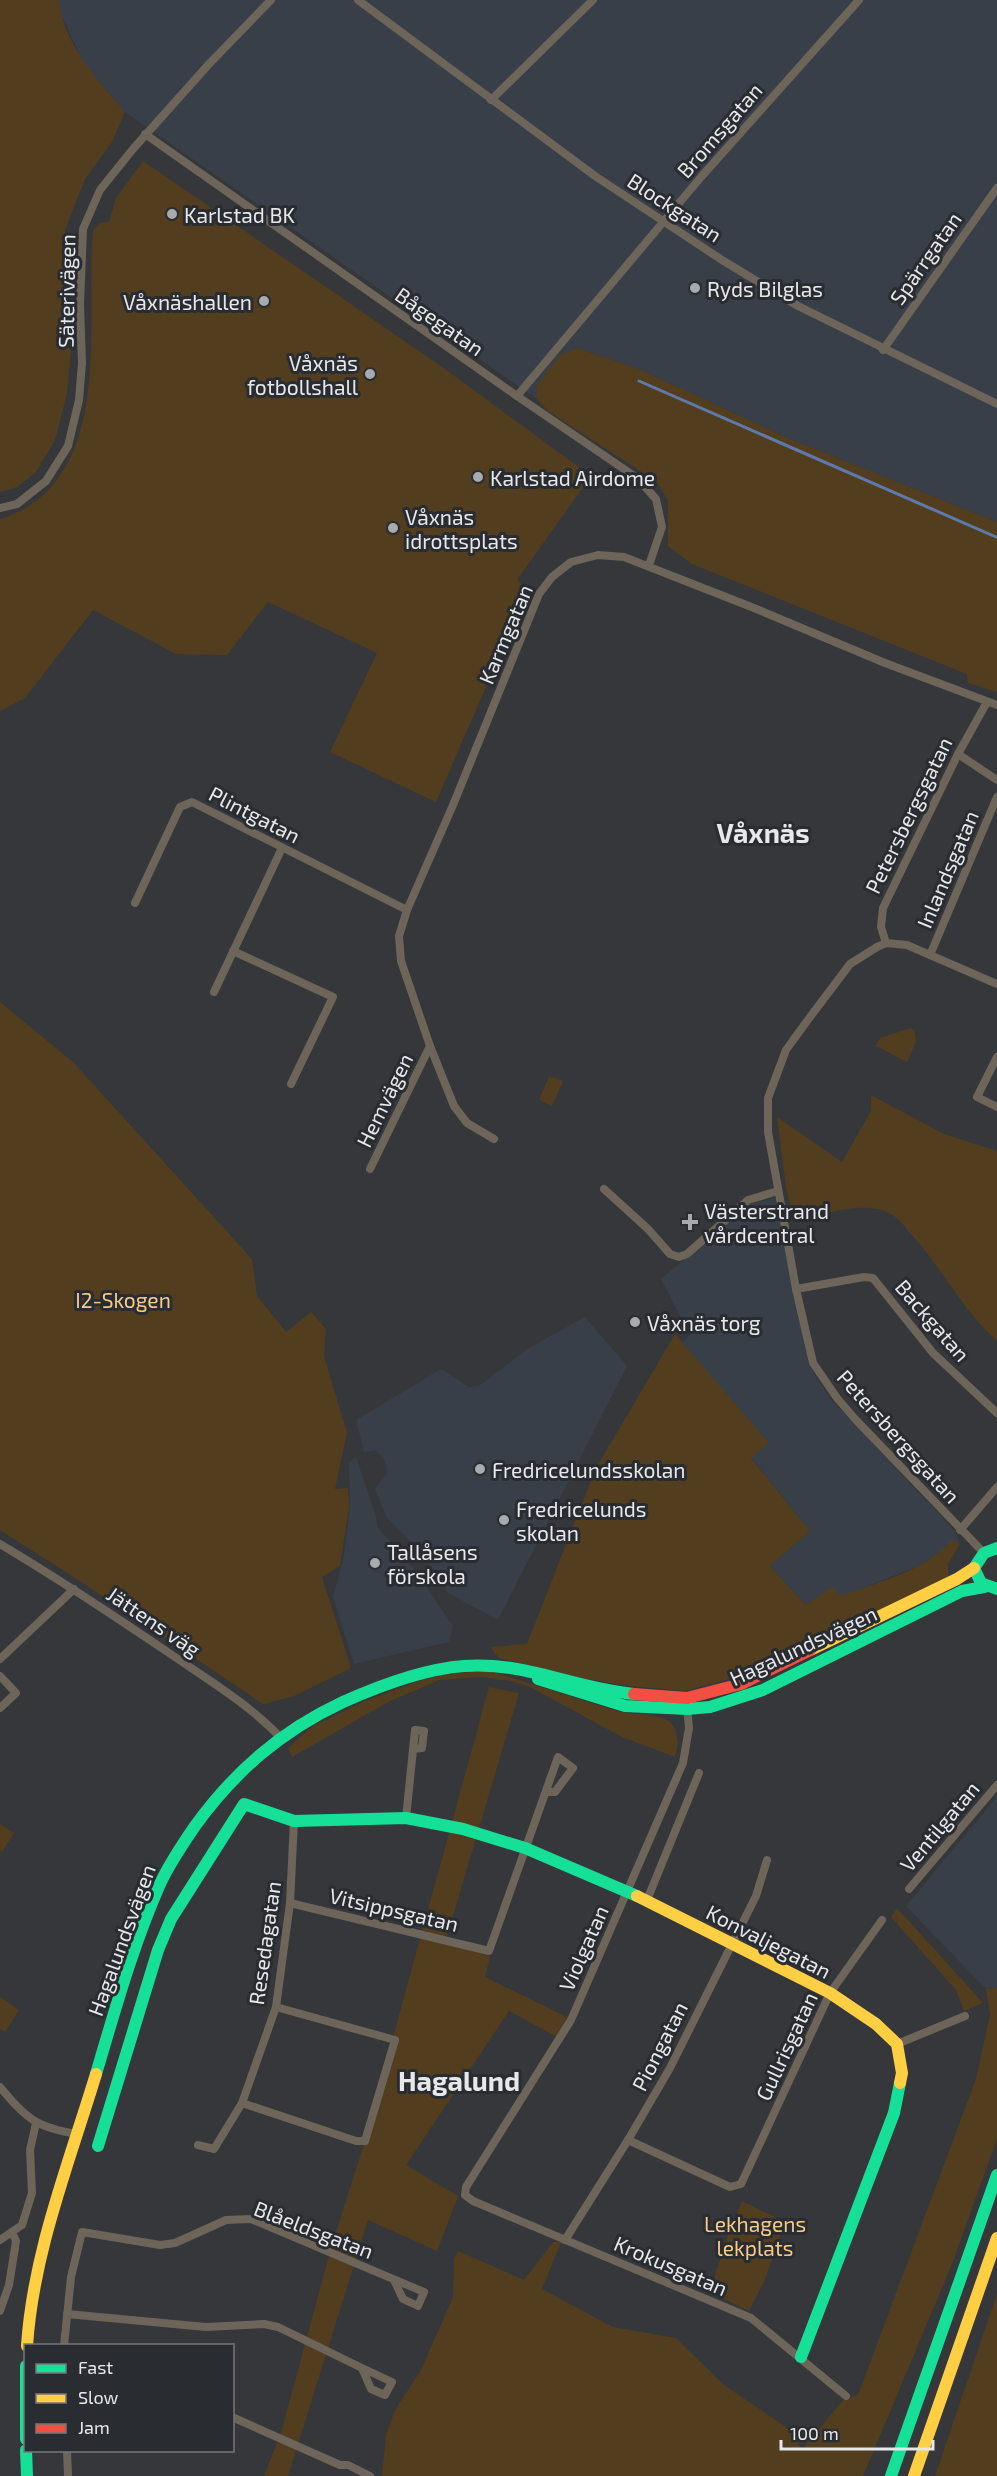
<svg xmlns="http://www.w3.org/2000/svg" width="997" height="2476" font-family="'Exo 2',sans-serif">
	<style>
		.built { fill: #393f49 }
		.green { fill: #523e1f }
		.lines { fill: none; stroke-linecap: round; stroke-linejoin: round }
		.stream { stroke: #5e79ab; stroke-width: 3 }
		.street { stroke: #6d6559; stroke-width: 8 }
		.fast { stroke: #16e098; stroke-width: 12 }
		.slow { stroke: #ffcf43; stroke-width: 12 }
		.jam { stroke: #f24e42; stroke-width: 12 }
		.poi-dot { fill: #a8aaad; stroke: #292c31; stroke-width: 2 }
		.labels { text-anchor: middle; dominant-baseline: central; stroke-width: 6; stroke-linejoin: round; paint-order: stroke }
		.street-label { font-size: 21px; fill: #e6e8eb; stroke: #292c31 }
		.poi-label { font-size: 21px; fill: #e6e8eb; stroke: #292c31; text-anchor: start }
		.park-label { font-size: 21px; fill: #f7ca89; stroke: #292c31 }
		.district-label { font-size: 27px; font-weight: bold; fill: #e6e8eb; stroke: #292c31 }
	</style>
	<rect width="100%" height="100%" fill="#35373a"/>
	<g class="built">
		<polygon points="59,0 997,0 997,522 788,438 639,369 577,348 560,355 536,386 537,399 125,112 83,62 60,12"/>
		<polygon points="775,1198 809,1366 830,1398 955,1531 960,1544 952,1541 944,1550 918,1566 841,1597 832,1587 807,1606 770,1566 810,1531 751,1457 768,1442 681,1343 690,1335 661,1279 750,1204"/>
		<polygon points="585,1317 627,1366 498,1620 448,1593 426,1559 386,1516 375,1489 387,1473 386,1465 383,1457 375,1450 364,1452 356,1420 441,1369 469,1387 479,1386 527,1349"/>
		<polygon points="356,1457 376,1517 377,1527 414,1569 453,1626 449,1642 354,1664 333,1597 344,1556 350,1507 349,1462"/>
		<polygon points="997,1797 997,1988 986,1989 906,1906"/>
	</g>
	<g class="green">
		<path d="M 0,0 L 59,0 C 62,43 99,81 125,112 L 112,142 L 85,179 L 65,230 L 67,297 L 71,350 L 67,394 L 55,440 L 36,472 L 17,487 L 0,492 Z"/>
		<path d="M 143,161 L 445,369 L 591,476 L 517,580 L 528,590 L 436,802 L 330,752 L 377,653 L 268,602 L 227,655 L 176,654 L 93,610 L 25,698 L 0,711 L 0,519 C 117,482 85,324 93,231 L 100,223 L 109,222 L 116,198 Z"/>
		<polygon points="577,348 639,369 788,438 997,522 997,692 968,683 967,674 692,564 668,546 668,501 657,482 548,411 537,399 536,386 560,355"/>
		<polygon points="0,1002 73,1062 252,1259 257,1296 286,1332 311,1312 326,1329 324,1356 347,1433 335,1489 348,1488 349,1507 340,1566 322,1577 351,1668 294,1696 263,1704 83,1583 0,1530"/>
		<polygon points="911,1028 915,1032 916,1042 907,1062 876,1046 880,1038"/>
		<polygon points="549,1076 563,1081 552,1106 539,1100"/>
		<path d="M 871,1095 L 944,1134 L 997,1151 L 997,1341 C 962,1310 942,1267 910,1233 C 905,1227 900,1220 894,1216 C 869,1198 820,1214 795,1223 L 786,1187 L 777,1117 L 842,1162 L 871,1111 Z"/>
		<path d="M 675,1334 L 769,1443 L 751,1458 L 810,1531 L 770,1566 L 806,1605 L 832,1587 L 841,1596 C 878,1582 925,1571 952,1540 L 960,1544 L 948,1564 L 948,1578 L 730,1679 L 684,1691 L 621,1685 L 577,1677 L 499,1658 L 490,1647 L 527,1644 L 596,1468 Z"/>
		<polygon points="482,1671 500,1674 620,1712 658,1716 669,1721 676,1730 678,1744 675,1757 622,1737 530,1687 511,1681 482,1677 439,1680 388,1702 292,1757 288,1748 313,1726 365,1701 419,1681 447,1674"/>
		<polygon points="489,1687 519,1693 445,1943 490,1956 485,1977 567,2017 557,2037 509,2011 406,2165 458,2196 437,2251 368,2220 288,2476 264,2476 281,2433 331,2248 363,2147"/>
		<polygon points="0,1824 14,1833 2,1852 0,1851"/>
		<polygon points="897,1908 983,2003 964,2011 956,1990 891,1917"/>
		<polygon points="997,1988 997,2139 952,2264 863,2476 382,2476 386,2435 395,2410 421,2370 453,2297 454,2259 458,2251 524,2280 553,2242 561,2242 542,2289 613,2327 676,2338 724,2385 789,2429 802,2450 843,2400 858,2395 976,2079 990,2015 986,1989"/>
		<polygon points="0,1997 19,2010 5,2032 0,2029"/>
		<polygon points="742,2201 785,2222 764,2282 749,2311 710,2292 726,2241"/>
		<polygon points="997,2294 997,2476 935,2476"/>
	</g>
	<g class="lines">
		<polyline class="stream" points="639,381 996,537"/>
		<g class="street">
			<polyline points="358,0 595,176 722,260 798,306 997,404"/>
			<polyline points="491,100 593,0"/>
			<polyline points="145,134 517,396 637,478 656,499 662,527 649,565"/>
			<polyline points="883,350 997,188"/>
			<polyline points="517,396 701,177 859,0"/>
			<polyline points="0,508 17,504 46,481 68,446 79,400 82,363 80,305 83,229 100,190 133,149 209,64 271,0"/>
			<polyline points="958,754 997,780"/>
			<polyline points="135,903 180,807 192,802 407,910"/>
			<polyline points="886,943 881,927 883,908 958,754 987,702"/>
			<polyline points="233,951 333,997 291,1084"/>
			<polyline points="930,955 997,797"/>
			<polyline points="214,992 282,848"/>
			<polyline points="997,1057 977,1097 997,1107"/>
			<polyline points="494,1139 467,1123 454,1106 430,1046 401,961 399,936 407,910 453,805 539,594 552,577 571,562 598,555 624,557 754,608 885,663 997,705"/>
			<polyline points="370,1169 430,1046"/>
			<polyline points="604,1189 648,1229 670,1254 679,1257 687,1254 748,1200 778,1191"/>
			<polyline points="796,1289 864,1277 873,1278 933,1353 997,1413"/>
			<polyline points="960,1530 997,1487"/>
			<path d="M 0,1544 C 59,1579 116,1617 172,1655 C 210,1681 250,1705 281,1738"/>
			<polyline points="984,1553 856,1420 837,1398 813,1363 796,1289 768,1132 768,1098 786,1050 810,1017 850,964 877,947 886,943 907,945 997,984"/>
			<polyline points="0,1659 74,1589"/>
			<polyline points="0,1676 16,1693 0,1708"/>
			<polyline points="687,1706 689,1728 683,1763 571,2020 466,2187 465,2195 473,2201 751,2318 846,2396"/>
			<polyline points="406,1818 415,1730 424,1731 422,1748 413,1749"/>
			<polyline points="909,1889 997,1785"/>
			<polyline points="647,1900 699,1773"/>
			<polyline points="290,1903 489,1951 558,1757 573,1768 555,1792 546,1792"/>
			<polyline points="897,2044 965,2016"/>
			<path d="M 0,2087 C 26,2118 36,2128 78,2134"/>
			<polyline points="242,2103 356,2141 365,2141 395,2040 276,2007"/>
			<polyline points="628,2140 730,2187 741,2184 830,1993 882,1920"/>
			<polyline points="198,2145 214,2149 242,2103 276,2007 290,1903 294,1821"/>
			<polyline points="0,2240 22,2225 32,2193 30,2150 36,2123"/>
			<polyline points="565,2240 628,2140 670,2068 756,1896 767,1860"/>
			<polyline points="0,2311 9,2285 16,2241 12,2232"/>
			<polyline points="67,2314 206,2327 264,2324 278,2327 362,2368 371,2389 385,2395 392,2382 362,2368"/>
			<polyline points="64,2346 71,2277 82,2232 160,2245 175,2243 226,2220 251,2219 424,2292 418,2306 403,2299 394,2280"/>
			<polyline points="232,2417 340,2465 348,2465 370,2476"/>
			<polyline points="67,2450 68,2476"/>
		</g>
		<g class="fast">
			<polyline points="997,1548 984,1553 974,1568 981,1583 997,1589"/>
			<polyline points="538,1679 625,1706 687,1709 710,1707 763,1690 962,1591 984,1587"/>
			<path d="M 96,2074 C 115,2010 133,1945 160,1884 C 169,1864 182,1845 195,1826 C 235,1771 281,1731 343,1702 C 381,1685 423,1669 464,1666 C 523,1661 577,1689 634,1694"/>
			<polyline points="98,2146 158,1950 171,1919 244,1804 294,1821 406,1818 463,1829 525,1848 637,1896"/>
			<polyline points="801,2357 894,2113 900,2083"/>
			<polyline points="26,2366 26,2439"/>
			<polyline points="26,2450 27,2476"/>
			<polyline points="891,2476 997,2175"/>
		</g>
		<g class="slow">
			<polyline points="810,1650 957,1579 974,1568"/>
			<polyline points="637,1896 830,1993 876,2024 897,2044 902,2073 900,2083"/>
			<path d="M 27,2346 C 33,2253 69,2163 96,2074"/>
			<polyline points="914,2476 997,2238"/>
		</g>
		<polyline class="jam" points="634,1694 687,1698 741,1684 810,1650"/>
	</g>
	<g class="poi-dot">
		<circle cx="172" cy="214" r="6"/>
		<circle cx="695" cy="288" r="6"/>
		<circle cx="264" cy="301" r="6"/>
		<circle cx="370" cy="374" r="6"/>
		<circle cx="478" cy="477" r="6"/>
		<circle cx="393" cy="528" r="6"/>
		<path d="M687 1213h6v6h6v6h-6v6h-6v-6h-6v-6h6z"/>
		<circle cx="635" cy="1322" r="6"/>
		<circle cx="480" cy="1469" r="6"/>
		<circle cx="504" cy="1520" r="6"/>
		<circle cx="375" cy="1563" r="6"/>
	</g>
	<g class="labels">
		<g class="street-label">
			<text transform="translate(719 130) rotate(-49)">Bromsgatan</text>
			<text transform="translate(675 207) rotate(33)">Blockgatan</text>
			<text transform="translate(925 258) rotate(-55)">Spärrgatan</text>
			<text transform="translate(66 291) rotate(-89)">Säterivägen</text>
			<text transform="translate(440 321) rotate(35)">Bågegatan</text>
			<text transform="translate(505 634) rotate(-67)">Karmgatan</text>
			<text transform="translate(255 814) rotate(27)">Plintgatan</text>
			<text transform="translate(908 815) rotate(-64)">Petersbergsgatan</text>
			<text transform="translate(947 869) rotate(-67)">Inlandsgatan</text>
			<text transform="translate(384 1100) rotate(-64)">Hemvägen</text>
			<text transform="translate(933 1320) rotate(49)">Backgatan</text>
			<text transform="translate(899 1436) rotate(48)">Petersbergsgatan</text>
			<text transform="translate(154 1621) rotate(34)">Jättens väg</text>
			<text transform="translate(803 1645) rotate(-25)">Hagalundsvägen</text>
			<text transform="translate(939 1826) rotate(-50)">Ventilgatan</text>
			<text transform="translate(394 1909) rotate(13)">Vitsippsgatan</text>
			<text transform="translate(121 1940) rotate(-70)">Hagalundsvägen</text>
			<text transform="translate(769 1941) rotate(27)">Konvaljegatan</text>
			<text transform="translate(264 1943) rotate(-82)">Resedagatan</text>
			<text transform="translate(583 1948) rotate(-66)">Violgatan</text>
			<text transform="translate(659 2046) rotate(-63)">Piongatan</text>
			<text transform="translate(786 2046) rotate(-65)">Gullrisgatan</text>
			<text transform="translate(314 2229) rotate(21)">Blåeldsgatan</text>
			<text transform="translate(671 2265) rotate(23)">Krokusgatan</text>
		</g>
		<g class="poi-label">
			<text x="184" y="214">Karlstad BK</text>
			<text x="707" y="288">Ryds Bilglas</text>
			<text x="252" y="301" text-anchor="end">Våxnäshallen</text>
			<text x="358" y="362" text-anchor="end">Våxnäs<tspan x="358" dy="24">fotbollshall</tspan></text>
			<text x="490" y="477">Karlstad Airdome</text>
			<text x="405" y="516">Våxnäs<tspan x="405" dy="24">idrottsplats</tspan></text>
			<text x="704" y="1210">Västerstrand<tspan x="704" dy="24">vårdcentral</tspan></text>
			<text x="647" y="1322">Våxnäs torg</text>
			<text x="492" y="1469">Fredricelundsskolan</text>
			<text x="516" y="1508">Fredricelunds<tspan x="516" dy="24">skolan</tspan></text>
			<text x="387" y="1551">Tallåsens<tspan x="387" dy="24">förskola</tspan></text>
		</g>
		<g class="park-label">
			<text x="123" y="1299">I2-Skogen</text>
			<text x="755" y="2223">Lekhagens<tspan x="755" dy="24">lekplats</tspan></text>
		</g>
		<g class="district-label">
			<text x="763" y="832">Våxnäs</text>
			<text x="459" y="2080">Hagalund</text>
		</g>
	</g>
	<rect x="24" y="2344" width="210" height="108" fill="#292c31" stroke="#75777b" stroke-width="1.5"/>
	<rect x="36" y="2364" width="30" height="9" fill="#16e098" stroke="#75777b" stroke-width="1.5"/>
	<text x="78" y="2374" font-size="18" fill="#e6e8eb">Fast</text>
	<rect x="36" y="2394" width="30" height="9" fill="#ffcf43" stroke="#75777b" stroke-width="1.5"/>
	<text x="78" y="2404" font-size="18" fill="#e6e8eb">Slow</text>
	<rect x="36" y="2424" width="30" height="9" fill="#f24e42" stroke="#75777b" stroke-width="1.5"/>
	<text x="78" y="2434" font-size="18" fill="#e6e8eb">Jam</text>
	<path d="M781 2440v9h152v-9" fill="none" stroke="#e6e8eb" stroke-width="3"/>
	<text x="790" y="2440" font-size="18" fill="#e6e8eb" stroke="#292c31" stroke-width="4.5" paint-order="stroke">100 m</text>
</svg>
